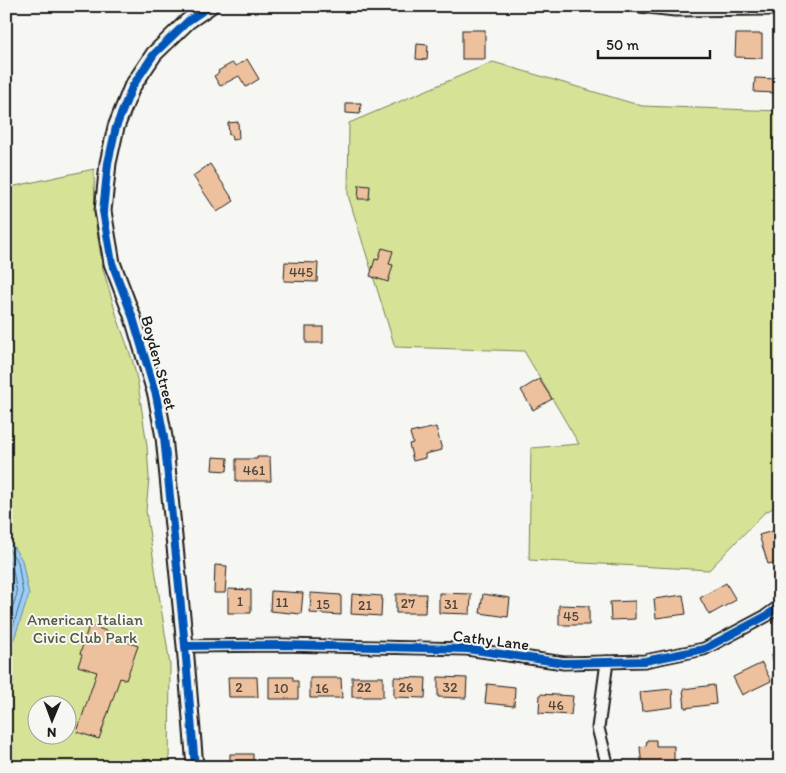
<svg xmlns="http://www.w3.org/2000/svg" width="786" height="773" font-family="Itim,sans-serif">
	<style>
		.green { fill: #d6e396; stroke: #798059; fill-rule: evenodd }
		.water { fill: #9acef8; stroke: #6887a0 }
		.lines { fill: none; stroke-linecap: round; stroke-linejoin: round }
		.shore { stroke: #4e6374; stroke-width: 1 }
		.building { fill: #eec19e; stroke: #1c1c1c }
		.minor-casing { stroke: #1c1c1c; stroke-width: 15 }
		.tertiary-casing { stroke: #1c1c1c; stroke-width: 19 }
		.minor { stroke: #f6f6f2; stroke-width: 11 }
		.tertiary { stroke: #f6f6f2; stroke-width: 15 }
		.cycleway-casing { stroke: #f6f6f2; stroke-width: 11 }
		.cycleway { stroke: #0057b8; stroke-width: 8 }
		.labels { text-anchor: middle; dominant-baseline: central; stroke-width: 4; stroke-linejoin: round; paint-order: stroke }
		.number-label { font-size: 14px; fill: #50453c }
		.street-label { font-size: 16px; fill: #1c1c1c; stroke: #f6f6f2 }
		.park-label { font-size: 16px; fill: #545841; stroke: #f6f6f2 }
	</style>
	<rect width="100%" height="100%" fill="#f6f6f2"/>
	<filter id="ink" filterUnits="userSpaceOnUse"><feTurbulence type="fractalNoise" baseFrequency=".02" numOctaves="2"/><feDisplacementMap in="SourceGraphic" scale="10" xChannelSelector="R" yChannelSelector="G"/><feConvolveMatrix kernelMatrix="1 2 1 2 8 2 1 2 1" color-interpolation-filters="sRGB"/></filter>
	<g filter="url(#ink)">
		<g class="green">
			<polygon points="493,62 642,106 780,111 780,504 764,513 709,570 529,560 531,448 579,444 524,351 395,347 348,195 349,123"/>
			<path d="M 94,169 L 95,219 L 103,269 L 117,317 L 133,362 L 138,384 L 147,446 L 149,478 L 146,511 L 170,665 L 169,767 L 6,767 L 6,188 ZM 38,706 L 68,706 L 68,736 L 38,736 Z"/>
		</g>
		<polygon class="water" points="6,531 8,539 22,560 29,595 14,639 6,647"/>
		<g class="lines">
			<g class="shore">
				<polyline points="6,546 18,562 23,594 10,636 6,640"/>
				<polyline points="6,557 12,565 17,594 6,626"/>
			</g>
		</g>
		<g class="building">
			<rect x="462" y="30" width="23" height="29"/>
			<polygon points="736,34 762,34 762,58 735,57"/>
			<polygon points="417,44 428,45 427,60 416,59"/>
			<polygon points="247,59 259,79 246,87 239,76 220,86 214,76 219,73 218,71 232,63 236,66"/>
			<polygon points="755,78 777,79 776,93 754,92"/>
			<polygon points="346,103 361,103 360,114 346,113"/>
			<polygon points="238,122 239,139 232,140 231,134 229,135 228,123"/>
			<polygon points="210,164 234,201 217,212 193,176"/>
			<polygon points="359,185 370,186 369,199 358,199"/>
			<polygon points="382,248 393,251 389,264 393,265 388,282 370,276 375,259 378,260"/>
			<polygon points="285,262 318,263 317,282 284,281"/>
			<rect x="306" y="327" width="17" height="16"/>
			<polygon points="539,379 552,399 533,410 521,390"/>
			<polygon points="436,427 442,450 425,454 425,458 413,461 409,444 413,443 410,433"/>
			<polygon points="213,457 228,458 227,471 212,470"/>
			<polygon points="257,457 270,457 271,481 236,481 236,459 257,459"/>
			<polygon points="780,529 780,561 768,564 759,535"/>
			<polygon points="215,565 227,566 225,593 214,593"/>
			<polygon points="726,583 736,600 709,615 700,598"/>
			<polygon points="228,589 251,590 251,613 228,613"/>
			<polygon points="271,591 303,593 301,614 270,611"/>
			<polygon points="311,593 341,595 341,615 310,613"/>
			<polygon points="439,593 471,594 470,614 439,613"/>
			<polygon points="352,594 382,596 381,616 351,614"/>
			<polygon points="396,594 426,594 425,613 396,613"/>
			<polygon points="483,594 510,598 508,617 480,613"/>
			<polygon points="683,595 686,614 656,618 654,599"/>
			<polygon points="635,601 635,619 611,620 610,602"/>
			<polygon points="559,605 589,606 589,625 559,625"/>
			<polygon points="89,625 129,639 128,642 138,646 126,680 120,678 99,739 77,732 97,672 78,666 82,655 80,654"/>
			<polygon points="780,649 780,668 770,657"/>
			<polygon points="762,663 771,681 742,695 733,677"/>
			<polygon points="228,677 257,677 258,697 229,697"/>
			<polygon points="269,677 293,677 293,681 298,681 298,699 269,699"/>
			<rect x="352" y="677" width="31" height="20"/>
			<polygon points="394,677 426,678 425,698 394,697"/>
			<polygon points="438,677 467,678 466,698 438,697"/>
			<polygon points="310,678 341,678 342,698 310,698"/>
			<polygon points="487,684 515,687 514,706 485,703"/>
			<polygon points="714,685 716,704 685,708 683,689"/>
			<polygon points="672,689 673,707 642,711 640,692"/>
			<polygon points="540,694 573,696 571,715 539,713"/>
			<polygon points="647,740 656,740 656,746 674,746 674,766 642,767 640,747 646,746"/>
			<polygon points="230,754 253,754 253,762 250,762 250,767 230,767"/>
			<rect x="303" y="763" width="27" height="4"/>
			<rect x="342" y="764" width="30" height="3"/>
			<rect x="383" y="764" width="31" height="3"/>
			<polygon points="455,764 455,767 424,767 424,765"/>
			<rect x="466" y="764" width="30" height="3"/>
			<rect x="507" y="765" width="30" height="2"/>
		</g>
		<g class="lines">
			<g class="minor-casing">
				<g id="minor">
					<polyline points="639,6 675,10 780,9"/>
					<polyline points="185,646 281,645 467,649 564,663 645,661 704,649 766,616 780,606"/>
					<polyline points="607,662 598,728 608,767"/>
				</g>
			</g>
			<g class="tertiary-casing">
				<polyline id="tertiary" points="195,767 185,646 164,437 156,395 133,318 112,263 103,211 108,163 116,127 132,87 154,54 188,21 210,6"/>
			</g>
			<use href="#minor" class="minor"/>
			<use href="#tertiary" class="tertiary"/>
			<g class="cycleway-casing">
				<g id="cycleway">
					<polyline points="185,646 281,645 467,649 564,663 645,661 704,649 766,616 780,606"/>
					<polyline points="195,767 185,646 164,437 156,395 133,318 112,263 103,211 108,163 116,127 132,87 154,54 188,21 210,6"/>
				</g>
			</g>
			<use href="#cycleway" class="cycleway"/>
		</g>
	</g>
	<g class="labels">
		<g class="number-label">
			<text x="301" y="272">445</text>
			<text x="254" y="470">461</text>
			<text x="240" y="601">1</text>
			<text x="282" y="602">11</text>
			<text x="408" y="603">27</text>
			<text x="323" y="604">15</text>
			<text x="451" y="604">31</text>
			<text x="365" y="605">21</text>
			<text x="571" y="616">45</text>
			<text x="239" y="687">2</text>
			<text x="364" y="687">22</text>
			<text x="406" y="687">26</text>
			<text x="450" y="687">32</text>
			<text x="281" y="688">10</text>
			<text x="322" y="688">16</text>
			<text x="556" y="705">46</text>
		</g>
		<g class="street-label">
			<text transform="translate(159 363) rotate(75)">Boyden Street</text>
			<text transform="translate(491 640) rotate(7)">Cathy Lane</text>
		</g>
		<g class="park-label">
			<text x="85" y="619">American Italian<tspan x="85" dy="18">Civic Club Park</tspan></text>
		</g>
	</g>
	<rect width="786" height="773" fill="none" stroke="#f6f6f2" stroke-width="25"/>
	<rect x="12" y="12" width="761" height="748" fill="none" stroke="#1c1c1c" stroke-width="2" filter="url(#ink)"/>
	<g transform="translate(52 720) rotate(181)"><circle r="24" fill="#f6f6f2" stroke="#9f9f9c"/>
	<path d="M0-4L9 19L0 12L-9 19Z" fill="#1c1c1c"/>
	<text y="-8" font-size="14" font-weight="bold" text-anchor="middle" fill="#1c1c1c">N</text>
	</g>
	<path d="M598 50v8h112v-8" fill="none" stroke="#1c1c1c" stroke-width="2.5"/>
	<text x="606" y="50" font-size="15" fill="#1c1c1c" stroke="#f6f6f2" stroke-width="4" paint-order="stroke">50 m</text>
</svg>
